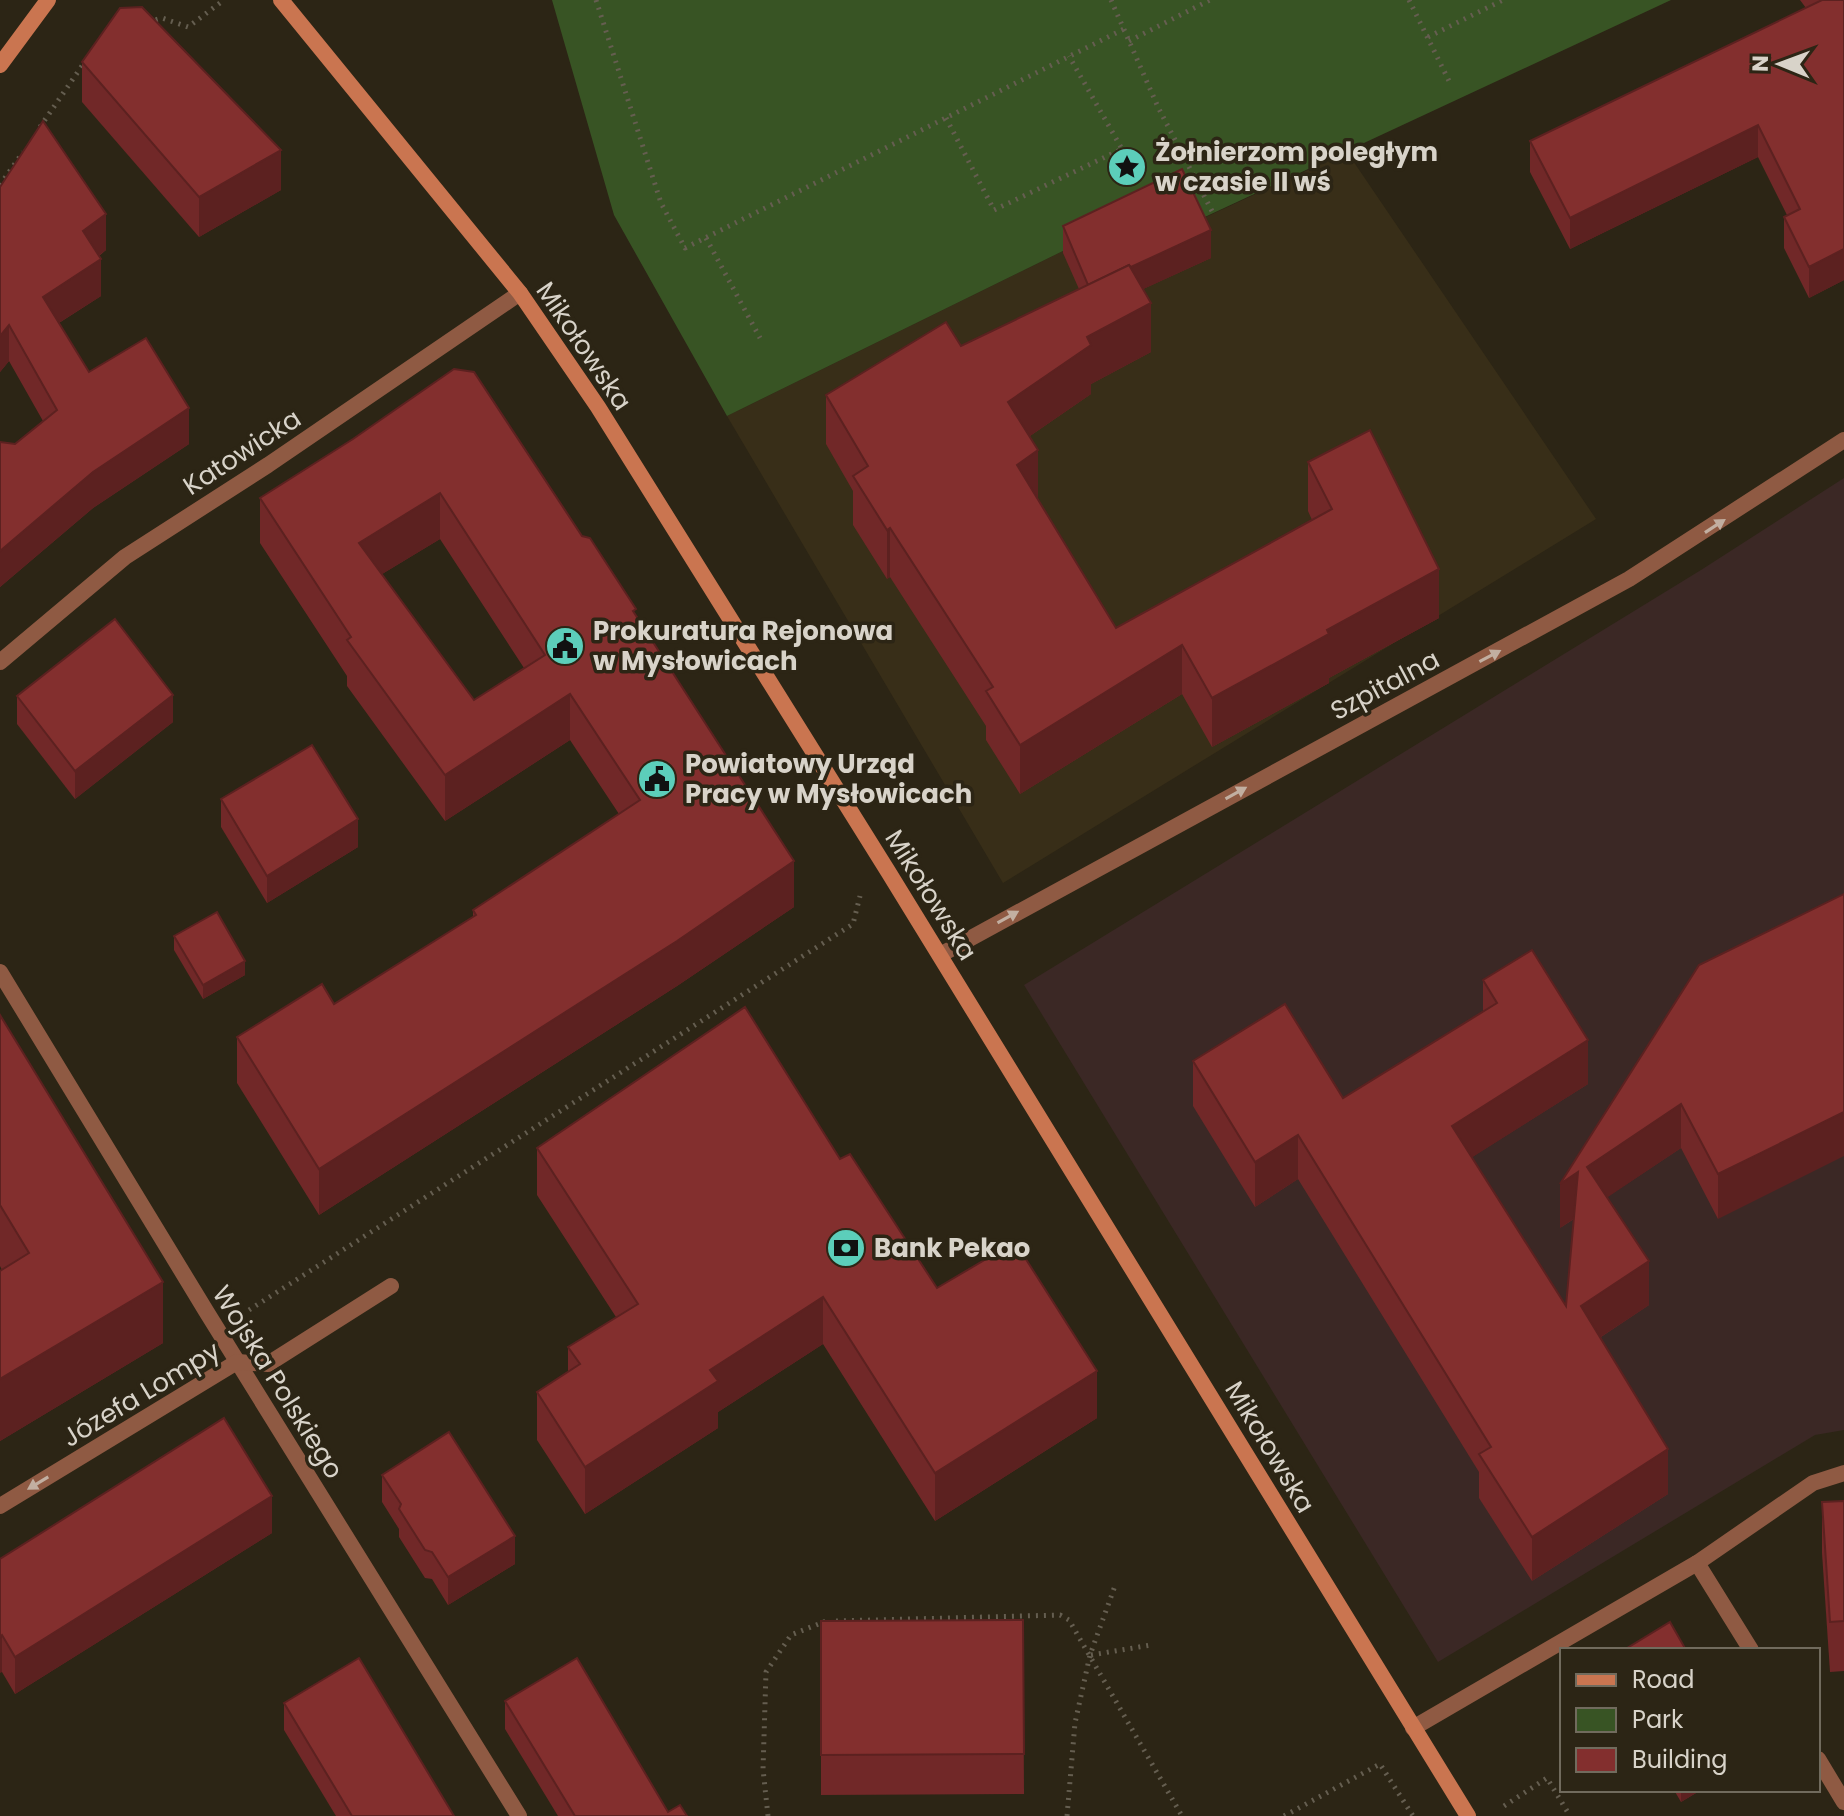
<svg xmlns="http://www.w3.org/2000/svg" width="1844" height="1816" font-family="Poppins,sans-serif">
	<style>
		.built { fill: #382e18 }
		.education { fill: #3b2825 }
		.green { fill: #385424 }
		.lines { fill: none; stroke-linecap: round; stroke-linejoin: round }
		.path { stroke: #655e50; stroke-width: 5; stroke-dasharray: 2 6; stroke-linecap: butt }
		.street { stroke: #8f5a43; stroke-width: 16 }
		.secondary { stroke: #ca7550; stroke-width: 16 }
		.wall { fill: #712828; fill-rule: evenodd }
		.shaded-wall { fill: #5c2120 }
		.building { fill: #832f2e; stroke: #5c2120; stroke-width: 2; fill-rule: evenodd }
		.oneway { fill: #c2afa1 }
		.labels { text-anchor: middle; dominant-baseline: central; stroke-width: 7; stroke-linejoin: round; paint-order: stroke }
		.poi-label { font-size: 26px; font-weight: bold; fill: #d8d3c9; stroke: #2c2515; text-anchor: start }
		.street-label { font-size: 26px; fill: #d8d3c9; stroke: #2c2515 }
	</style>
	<rect width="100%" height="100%" fill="#2c2515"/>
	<polygon class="built" points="1347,152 1596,519 1003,883 727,416 1181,193 1195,222"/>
	<polygon class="education" points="1844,478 1844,1430 1815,1435 1438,1662 1024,985 1701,570"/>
	<polygon class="green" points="552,0 1671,0 1194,222 1181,193 727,416 614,215"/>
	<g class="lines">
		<g class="path">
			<polyline points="596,0 661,203 685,248 1124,29"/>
			<polyline points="1111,0 1158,107 1214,215"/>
			<polyline points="1409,0 1449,81"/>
			<polyline points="148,22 162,18 188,27 224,0"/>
			<polyline points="1428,37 1503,0"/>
			<polyline points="1129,41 1210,0"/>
			<polyline points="946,118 994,210 1122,149 1069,56"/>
			<polyline points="40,127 84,63"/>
			<polyline points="0,185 23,152"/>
			<polyline points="706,238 760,338"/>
			<polyline points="249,1310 853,924 860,896"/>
			<polyline points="836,1621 1060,1615 1069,1620 1182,1816"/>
			<polyline points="1091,1655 1151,1645"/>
			<polyline points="1504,1806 1547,1778 1570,1816"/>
			<polyline points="768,1816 763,1769 766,1672 791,1635 826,1621"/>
			<polyline points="1067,1816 1075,1723 1090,1655 1116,1583"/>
			<polyline points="1284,1816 1380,1764 1413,1816"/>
		</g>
		<g class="street">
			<polyline points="0,662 125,557 268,465 520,293"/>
			<polyline points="940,955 1629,579 1844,440"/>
			<polyline points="0,972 206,1311 519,1816"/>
			<polyline points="0,1506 237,1362 268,1364 391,1286"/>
			<polyline points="1697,1563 1751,1650"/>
			<polyline points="1413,1728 1697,1563 1813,1483 1844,1473"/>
			<polyline points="1818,1759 1844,1802"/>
		</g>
		<g class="secondary">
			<polyline points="281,0 520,293 598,407 889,873 1468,1816"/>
			<polyline points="0,65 48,0"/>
		</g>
	</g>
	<g class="wall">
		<polygon points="1800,0 1844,0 1844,280 1809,298 1784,248 1784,217 1787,215 1758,157 1570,249 1530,172 1530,141 1806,8"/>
		<polygon points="82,62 281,190 199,237 82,102"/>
		<polygon points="0,187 106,250 99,256 101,296 59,323 89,372 189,444 93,508 0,587 0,442 15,444 43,421 9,361 0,372"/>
		<polygon points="1063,226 1211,258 1143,289 1151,352 1091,384 1091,394 1030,436 1038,499 1116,628 1312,520 1308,511 1308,462 1439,618 1329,678 1329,683 1212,747 1182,694 1020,794 986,740 986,726 890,577 887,579 853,525 853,491 826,444 826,395 961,346 1079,289 1063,253"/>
		<path d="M 353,439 L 582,536 L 636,617 L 794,907 L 677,986 L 319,1215 L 237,1083 L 237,1037 L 334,1004 L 473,917 L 473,910 L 619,814 L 570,740 L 445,821 L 347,686 L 347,676 L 260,543 L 260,498 ZM 440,539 L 524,668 L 474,700 L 382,574 Z"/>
		<polygon points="17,696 173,722 75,799 17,724"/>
		<polygon points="221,799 358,847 267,903 221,827"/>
		<polygon points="1844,894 1718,1219 1681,1148 1607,1197 1649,1305 1601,1337 1668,1494 1532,1581 1479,1498 1479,1472 1298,1179 1255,1207 1193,1106 1193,1061 1343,1098 1483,1012 1483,980 1588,1084 1472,1157 1566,1306 1574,1219 1560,1228"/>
		<polygon points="174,936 245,975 203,999 174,950"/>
		<polygon points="0,1015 163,1343 0,1441 0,1271 2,1270 0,1266"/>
		<polygon points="537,1148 840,1159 937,1288 1097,1418 935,1521 823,1344 718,1412 718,1428 585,1514 537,1440 537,1392 568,1372 568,1347 616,1317 537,1195"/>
		<polygon points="382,1475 515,1564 448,1605 432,1579 425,1578 399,1537 399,1529 382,1502"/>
		<polygon points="1844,1501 1844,1671 1830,1672 1822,1553 1822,1502"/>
		<polygon points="272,1533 15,1694 2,1672 0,1559"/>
		<polygon points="1023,1620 1024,1794 821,1795 821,1621"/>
		<polygon points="505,1701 668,1812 687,1816 558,1816 505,1729"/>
		<polygon points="284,1703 454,1816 336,1816 284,1730"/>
		<polygon points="1674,1790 1701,1790 1681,1802"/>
	</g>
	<g class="shaded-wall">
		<polygon points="1758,125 1758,157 1570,249 1570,218"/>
		<polygon points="281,150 281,190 199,237 199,197"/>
		<polygon points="106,214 106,250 83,267 83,231"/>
		<polygon points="1211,230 1211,258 1089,314 1089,287"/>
		<polygon points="1844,249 1844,280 1809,298 1809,267"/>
		<polygon points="101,259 101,296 43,333 43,297"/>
		<polygon points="1151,303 1151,352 1091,384 1091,394 1008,451 1008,402 1087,337"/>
		<polygon points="9,325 9,361 0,372 0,336"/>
		<polygon points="189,408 189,444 93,508 0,587 0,551 93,472"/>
		<polygon points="1038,450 1038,499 1017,465"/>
		<polygon points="440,493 440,539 359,588 359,543"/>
		<polygon points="890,528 890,577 887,579 887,530"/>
		<polygon points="1439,569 1439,618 1329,678 1329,683 1212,747 1212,698 1327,630"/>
		<polygon points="1182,645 1182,694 1020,794 1020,745"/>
		<polygon points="570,694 570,740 445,821 445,775"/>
		<polygon points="173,695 173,722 75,799 75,771"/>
		<polygon points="358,819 358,847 267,903 267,876"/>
		<polygon points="794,861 794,907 677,986 319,1215 319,1169"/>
		<polygon points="245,961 245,975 203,999 203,985"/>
		<polygon points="1588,1040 1588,1084 1452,1170 1452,1126"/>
		<polygon points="1681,1104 1681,1148 1587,1211 1587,1167"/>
		<polygon points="1844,1112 1844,1156 1718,1219 1718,1174"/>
		<polygon points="1298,1135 1298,1179 1255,1207 1255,1162"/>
		<polygon points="1578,1172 1578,1216 1560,1228 1560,1184"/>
		<polygon points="1649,1261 1649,1305 1581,1350 1581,1306"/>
		<polygon points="163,1282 163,1343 0,1441 0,1379"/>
		<polygon points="823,1297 823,1344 718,1412 718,1428 585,1514 585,1467 710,1370"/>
		<polygon points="1097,1371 1097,1418 935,1521 935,1473"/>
		<polygon points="1668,1449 1668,1494 1532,1581 1532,1537"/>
		<polygon points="272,1496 272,1533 15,1694 15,1657"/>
		<polygon points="515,1536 515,1564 448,1605 448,1577"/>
		<polygon points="2,1635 2,1672 0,1673 0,1637"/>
		<polygon points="1681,1790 1701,1790 1681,1802"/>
	</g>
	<g class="building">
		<polygon points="1822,0 1844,0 1844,249 1809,267 1784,217 1800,209 1758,125 1570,218 1530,141"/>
		<polygon points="142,7 281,150 199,197 82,62 120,8"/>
		<polygon points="43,121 106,214 83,231 101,259 43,297 89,372 146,338 189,408 93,472 0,551 0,442 15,444 57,410 9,325 0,336 0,187"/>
		<polygon points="1182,169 1211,230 1131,267 1129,265 1088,285 1063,226"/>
		<polygon points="1129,265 1151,303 1087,337 1091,345 1008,402 1038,450 1017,465 1116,628 1332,509 1308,462 1370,430 1439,569 1327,630 1329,634 1212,698 1182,645 1020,745 986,691 993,687 890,528 887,530 853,476 868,466 826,395 946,322 961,346"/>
		<path d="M 454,369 L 474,372 L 582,536 L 590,538 L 636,609 L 633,611 L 794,861 L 677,941 L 319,1169 L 237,1037 L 322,984 L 334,1004 L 476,915 L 473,910 L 640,800 L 570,694 L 445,775 L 347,640 L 351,637 L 260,498 L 353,439 ZM 440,493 L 545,655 L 474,700 L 359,543 Z"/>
		<polygon points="115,619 173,695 75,771 17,696"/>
		<polygon points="312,745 358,819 267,876 221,799"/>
		<polygon points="1844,894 1844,1112 1718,1174 1681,1104 1587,1167 1649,1261 1581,1306 1668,1449 1532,1537 1479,1454 1491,1447 1298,1135 1255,1162 1193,1061 1285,1004 1343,1098 1497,1003 1483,980 1532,950 1588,1040 1452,1126 1566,1306 1578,1172 1560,1184 1699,965"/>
		<polygon points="217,912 245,961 203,985 174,936"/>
		<polygon points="745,1007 840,1159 850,1154 937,1288 1015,1242 1097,1371 935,1473 823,1297 710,1370 718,1381 585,1467 537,1392 580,1364 568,1347 638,1304 537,1148"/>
		<polygon points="0,1015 163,1282 0,1379 0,1271 29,1253 0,1205"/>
		<polygon points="224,1418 272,1496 15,1657 2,1635 0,1637 0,1559"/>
		<polygon points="449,1432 515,1536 448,1577 432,1552 425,1550 399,1509 401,1504 382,1475"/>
		<polygon points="1844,1501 1844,1621 1830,1622 1822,1502"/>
		<polygon points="1023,1620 1024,1754 821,1755 821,1621"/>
		<polygon points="1670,1622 1686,1650 1624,1650"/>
		<polygon points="359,1658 454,1816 352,1816 284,1703"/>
		<polygon points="577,1658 668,1812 680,1805 687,1816 575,1816 505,1701"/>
	</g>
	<defs><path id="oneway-solid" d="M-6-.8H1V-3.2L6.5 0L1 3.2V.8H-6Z" transform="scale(2)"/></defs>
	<g class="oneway">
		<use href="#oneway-solid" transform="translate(1715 526) rotate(-33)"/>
		<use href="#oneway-solid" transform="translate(1490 656) rotate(-28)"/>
		<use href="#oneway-solid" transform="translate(1236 793) rotate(-29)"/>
		<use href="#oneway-solid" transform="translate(1008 917) rotate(-29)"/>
		<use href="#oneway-solid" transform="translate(38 1483) rotate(149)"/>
	</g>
	<defs>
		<g id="sight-disc" transform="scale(2)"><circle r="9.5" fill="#5cceba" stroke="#2c2515"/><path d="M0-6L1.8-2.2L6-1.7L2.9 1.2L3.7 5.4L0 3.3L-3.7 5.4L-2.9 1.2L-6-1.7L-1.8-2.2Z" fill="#111"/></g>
		<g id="civic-disc" transform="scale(2)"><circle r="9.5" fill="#5cceba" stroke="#2c2515"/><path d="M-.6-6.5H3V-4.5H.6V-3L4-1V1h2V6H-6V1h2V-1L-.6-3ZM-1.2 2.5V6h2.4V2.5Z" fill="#111"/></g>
		<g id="bank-disc" transform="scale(2)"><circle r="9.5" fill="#5cceba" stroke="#2c2515"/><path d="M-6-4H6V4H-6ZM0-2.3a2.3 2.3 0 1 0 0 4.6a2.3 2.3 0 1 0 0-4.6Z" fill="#111"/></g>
	</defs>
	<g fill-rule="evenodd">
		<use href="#sight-disc" x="1127" y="167"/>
		<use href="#civic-disc" x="565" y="646"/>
		<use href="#civic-disc" x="657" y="779"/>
		<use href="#bank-disc" x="846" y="1248"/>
	</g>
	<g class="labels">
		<g class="poi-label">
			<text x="1155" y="152">Żołnierzom poległym<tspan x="1155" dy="30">w czasie II wś</tspan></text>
			<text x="593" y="631">Prokuratura Rejonowa<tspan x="593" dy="30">w Mysłowicach</tspan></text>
			<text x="685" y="764">Powiatowy Urząd<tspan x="685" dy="30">Pracy w Mysłowicach</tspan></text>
			<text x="874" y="1248">Bank Pekao</text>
		</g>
		<g class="street-label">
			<text transform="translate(584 346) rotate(56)">Mikołowska</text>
			<text transform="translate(242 452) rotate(-33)">Katowicka</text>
			<text transform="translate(1385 685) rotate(-28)">Szpitalna</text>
			<text transform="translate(931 895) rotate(58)">Mikołowska</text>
			<text transform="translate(278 1382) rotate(58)">Wojska Polskiego</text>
			<text transform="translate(141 1394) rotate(-31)">Józefa Lompy</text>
			<text transform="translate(1270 1447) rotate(59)">Mikołowska</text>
		</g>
	</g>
	<rect x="1560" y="1648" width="260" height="144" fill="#2c2515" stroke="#716b5d" stroke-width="2"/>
	<rect x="1576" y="1674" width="40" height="12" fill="#ca7550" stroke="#716b5d" stroke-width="2"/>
	<text x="1632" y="1688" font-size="24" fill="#d8d3c9">Road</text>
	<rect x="1576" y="1708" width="40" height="24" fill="#385424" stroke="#716b5d" stroke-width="2"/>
	<text x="1632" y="1728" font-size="24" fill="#d8d3c9">Park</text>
	<rect x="1576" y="1748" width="40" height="24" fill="#832f2e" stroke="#716b5d" stroke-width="2"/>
	<text x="1632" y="1768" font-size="24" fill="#d8d3c9">Building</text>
	<g transform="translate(1780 64) rotate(271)" stroke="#2c2515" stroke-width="6" paint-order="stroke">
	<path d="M0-6L14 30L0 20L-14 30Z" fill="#d8d3c9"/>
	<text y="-12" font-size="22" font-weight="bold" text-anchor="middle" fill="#d8d3c9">N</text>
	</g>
</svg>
